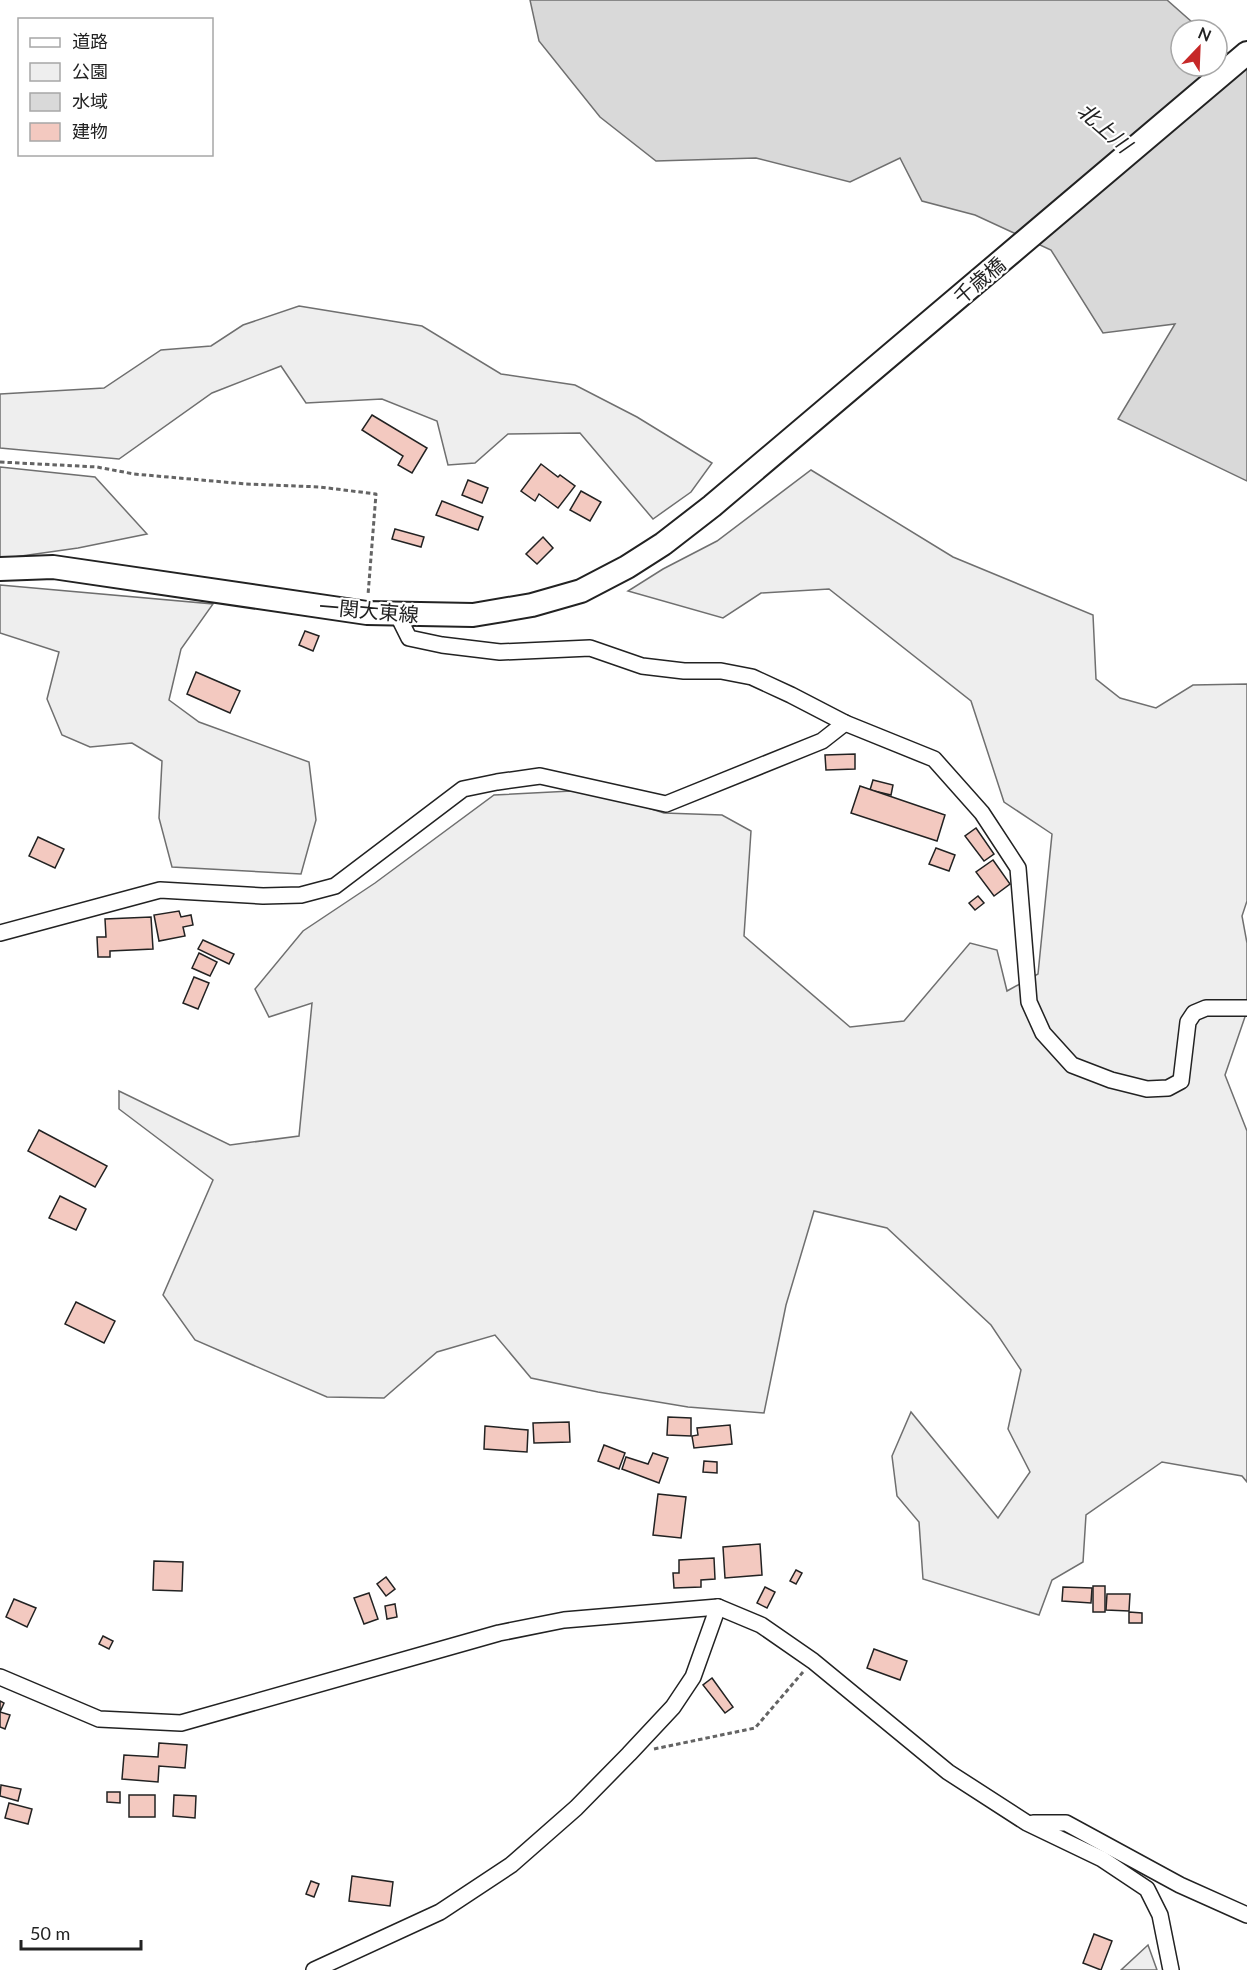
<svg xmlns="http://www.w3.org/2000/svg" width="1247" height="1970" font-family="Lato,'Noto Sans JP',sans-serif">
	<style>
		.green { fill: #eee; stroke: #6f6f6f; stroke-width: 1.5 }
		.water { fill: #d9d9d9; stroke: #6f6f6f; stroke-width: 1.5 }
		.building { fill: #f3c9c0; stroke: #222; stroke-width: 1.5 }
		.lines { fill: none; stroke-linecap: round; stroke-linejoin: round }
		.minor-casing { stroke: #222; stroke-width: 18 }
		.primary-casing { stroke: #222; stroke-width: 26 }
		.path { stroke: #646464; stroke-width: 3; stroke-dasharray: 4.5 3; stroke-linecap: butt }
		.minor { stroke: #fff; stroke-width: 15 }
		.primary { stroke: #fff; stroke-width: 22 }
		.labels { text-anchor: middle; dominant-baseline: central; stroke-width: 4.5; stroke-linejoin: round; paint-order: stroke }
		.street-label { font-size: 20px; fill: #222; stroke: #fff }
		.water-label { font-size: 21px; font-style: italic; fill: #222; stroke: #fff }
	</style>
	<rect width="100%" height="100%" fill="#fff"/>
	<g class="green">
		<polygon points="299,306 422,326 501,374 575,385 637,417 712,463 691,492 653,519 580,433 508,434 475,463 448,465 437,421 382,399 306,403 281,366 212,393 119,459 0,448 0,394 104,388 161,350 211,346 243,325"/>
		<polygon points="0,467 95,477 147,534 78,548 0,559"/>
		<polygon points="811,470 953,557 1093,615 1096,679 1120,698 1156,708 1193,685 1247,684 1247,901 1242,916 1247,943 1247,1011 1225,1075 1247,1131 1247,1482 1242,1476 1162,1462 1086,1515 1083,1562 1052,1580 1039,1615 923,1579 919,1522 897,1496 892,1456 911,1412 998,1518 1030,1472 1008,1429 1021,1370 991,1325 887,1228 814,1211 786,1305 764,1413 688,1407 598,1392 531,1378 495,1335 437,1352 384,1398 327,1397 195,1340 163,1295 213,1180 119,1109 119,1091 230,1145 299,1136 312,1003 269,1017 255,989 303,931 375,883 494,795 591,790 664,813 722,815 751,831 744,936 850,1027 904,1021 970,943 997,950 1007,991 1038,974 1052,834 1004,802 971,701 829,589 761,593 723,618 628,591 663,569 717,541"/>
		<polygon points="0,585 213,604 181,649 169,700 199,722 309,762 316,820 301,874 172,867 159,818 162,761 132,743 90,747 62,735 47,699 59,652 0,633"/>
		<polygon points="1148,1945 1157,1970 1121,1970"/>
	</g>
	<polygon class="water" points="530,0 1167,0 1201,30 1181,30 1181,66 1217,66 1217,44 1247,70 1247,481 1118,419 1175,324 1103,333 1051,250 975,215 922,201 900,158 850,182 756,158 656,161 600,117 539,41"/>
	<g class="building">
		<polygon points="372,415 427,448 412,473 398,465 403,456 362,430"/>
		<polygon points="541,464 558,477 560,475 575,486 558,508 539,494 535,501 521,491"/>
		<polygon points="468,480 488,488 482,503 462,495"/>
		<polygon points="581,491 601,502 590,521 570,510"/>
		<polygon points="442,501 483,517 478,530 436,515"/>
		<polygon points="395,529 424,537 421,547 392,539"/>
		<polygon points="543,537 553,548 537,564 526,554"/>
		<polygon points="305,631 319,636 313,651 299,645"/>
		<polygon points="196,672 240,691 230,713 187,694"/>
		<polygon points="855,754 855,769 826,770 825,755"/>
		<polygon points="873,780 893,785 891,795 870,790"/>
		<polygon points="860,786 945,815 937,841 851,813"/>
		<polygon points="976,828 994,854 984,861 965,836"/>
		<polygon points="38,837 64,849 55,868 29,856"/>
		<polygon points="936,848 955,855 949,871 929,864"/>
		<polygon points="993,860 1010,884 994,896 976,872"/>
		<polygon points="978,896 984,903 975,910 969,903"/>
		<polygon points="179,911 181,917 191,915 193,925 183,927 185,936 159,941 154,915"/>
		<polygon points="151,917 153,949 110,951 110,957 98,957 97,937 106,937 105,919"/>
		<polygon points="203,940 234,954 229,964 198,949"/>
		<polygon points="199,953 217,962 210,976 192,968"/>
		<polygon points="194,977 209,983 198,1009 183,1003"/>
		<polygon points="39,1130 107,1166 95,1187 28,1151"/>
		<polygon points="60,1196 86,1209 76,1230 49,1218"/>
		<polygon points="76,1302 115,1321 104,1343 65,1324"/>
		<polygon points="668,1417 691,1418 691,1436 667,1435"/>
		<polygon points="569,1422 570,1442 534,1443 533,1423"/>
		<polygon points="730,1425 732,1444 694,1448 692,1436 698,1435 697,1428"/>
		<polygon points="485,1426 528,1430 527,1452 484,1449"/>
		<polygon points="604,1445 625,1453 619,1469 598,1461"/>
		<polygon points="653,1453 668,1458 659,1483 622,1469 626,1457 648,1464"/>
		<polygon points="704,1461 717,1462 717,1473 703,1472"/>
		<polygon points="658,1494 686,1497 681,1538 653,1535"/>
		<polygon points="760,1544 762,1575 725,1578 723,1547"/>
		<polygon points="714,1558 715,1579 701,1580 701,1587 674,1588 673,1573 679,1573 679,1560"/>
		<polygon points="154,1561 183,1562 182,1591 153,1590"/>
		<polygon points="796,1570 802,1573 796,1584 790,1581"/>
		<polygon points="386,1577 395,1589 386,1596 377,1584"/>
		<rect x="1093" y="1586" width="12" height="26"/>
		<polygon points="765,1587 775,1592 767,1608 757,1603"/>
		<polygon points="1063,1587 1092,1588 1091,1603 1062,1601"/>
		<polygon points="369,1593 378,1619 364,1624 354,1598"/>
		<polygon points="1107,1594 1130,1594 1129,1611 1106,1610"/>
		<polygon points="14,1599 36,1608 27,1627 6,1617"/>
		<polygon points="395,1604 397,1617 387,1619 385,1606"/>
		<polygon points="1129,1612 1142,1613 1142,1623 1129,1623"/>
		<polygon points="103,1636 113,1641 109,1649 99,1644"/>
		<polygon points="874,1649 907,1661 900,1680 867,1668"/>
		<polygon points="712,1678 733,1707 725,1713 703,1685"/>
		<polygon points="0,1701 4,1703 0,1712 10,1715 5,1729 0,1727"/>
		<polygon points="159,1743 187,1745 185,1768 159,1766 158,1782 122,1779 124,1755 158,1757"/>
		<polygon points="1,1785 21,1789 18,1801 0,1796"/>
		<polygon points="107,1792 120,1792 120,1803 107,1802"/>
		<rect x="129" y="1795" width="26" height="22"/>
		<polygon points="174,1795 196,1796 195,1818 173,1816"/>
		<polygon points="9,1803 32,1809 28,1824 5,1818"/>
		<polygon points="352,1876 393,1882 390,1906 349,1901"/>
		<polygon points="311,1881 319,1884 314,1897 306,1894"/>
		<polygon points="1094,1934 1112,1941 1101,1970 1083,1963"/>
	</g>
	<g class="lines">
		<g class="minor-casing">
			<g id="minor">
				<polyline points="397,614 409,638 442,645 500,652 590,648 642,666 684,671 721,671 752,677 791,695 845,723 934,759 982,813 1018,868 1029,1002 1043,1033 1072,1065 1111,1080 1147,1089 1168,1088 1181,1081 1188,1022 1194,1013 1206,1008 1247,1008"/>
				<polyline points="0,933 160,890 263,896 301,895 335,886 463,789 497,782 540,776 666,804 822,741 845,723"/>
				<polyline points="0,1677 99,1719 181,1723 499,1633 564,1620 718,1607 761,1625 813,1661 948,1772 1027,1823 1102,1859 1147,1889 1160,1915 1171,1970"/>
				<polyline points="1033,1823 1066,1823 1180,1885 1247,1915"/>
				<polyline points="314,1970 440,1912 511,1865 576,1808 629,1754 673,1707 693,1677 718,1607"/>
			</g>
		</g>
		<g class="primary-casing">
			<polyline id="primary" points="0,569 53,567 367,613 473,615 532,605 581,591 627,567 663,544 712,506 1247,53"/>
		</g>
		<g class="path">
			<polyline points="0,462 97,467 134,474 246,484 320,487 376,494 368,595"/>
			<polyline points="654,1749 755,1728 803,1672"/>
		</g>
		<use href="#minor" class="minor"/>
		<use href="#primary" class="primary"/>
	</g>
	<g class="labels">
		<g class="street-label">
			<text transform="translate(979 280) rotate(-40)">千歳橋</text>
			<text transform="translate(369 610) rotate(5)">一関大東線</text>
		</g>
		<g class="water-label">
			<text transform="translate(1105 127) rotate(41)">北上川</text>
		</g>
	</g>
	<rect x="18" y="18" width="195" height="138" fill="#ffffff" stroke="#a7a7a7" stroke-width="1.5"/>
	<rect x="30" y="38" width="30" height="9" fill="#ffffff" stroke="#a7a7a7" stroke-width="1.5"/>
	<text x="72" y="48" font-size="18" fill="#222222">道路</text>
	<rect x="30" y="63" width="30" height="18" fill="#eeeeee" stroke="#a7a7a7" stroke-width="1.5"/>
	<text x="72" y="78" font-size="18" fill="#222222">公園</text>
	<rect x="30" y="93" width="30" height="18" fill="#d9d9d9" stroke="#a7a7a7" stroke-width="1.5"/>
	<text x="72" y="108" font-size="18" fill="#222222">水域</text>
	<rect x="30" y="123" width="30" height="18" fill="#f3c9c0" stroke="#a7a7a7" stroke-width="1.5"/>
	<text x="72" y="138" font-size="18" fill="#222222">建物</text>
	<g transform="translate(1199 48) rotate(23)"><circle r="28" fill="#ffffff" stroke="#a7a7a7" stroke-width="1.5"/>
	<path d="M0-4.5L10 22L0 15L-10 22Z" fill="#c62828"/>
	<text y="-9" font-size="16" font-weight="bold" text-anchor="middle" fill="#222222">N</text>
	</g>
	<path d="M21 1940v9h120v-9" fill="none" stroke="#222222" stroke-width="3"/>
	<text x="30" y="1940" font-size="18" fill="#222222" stroke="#ffffff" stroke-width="4.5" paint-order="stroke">50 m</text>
</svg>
